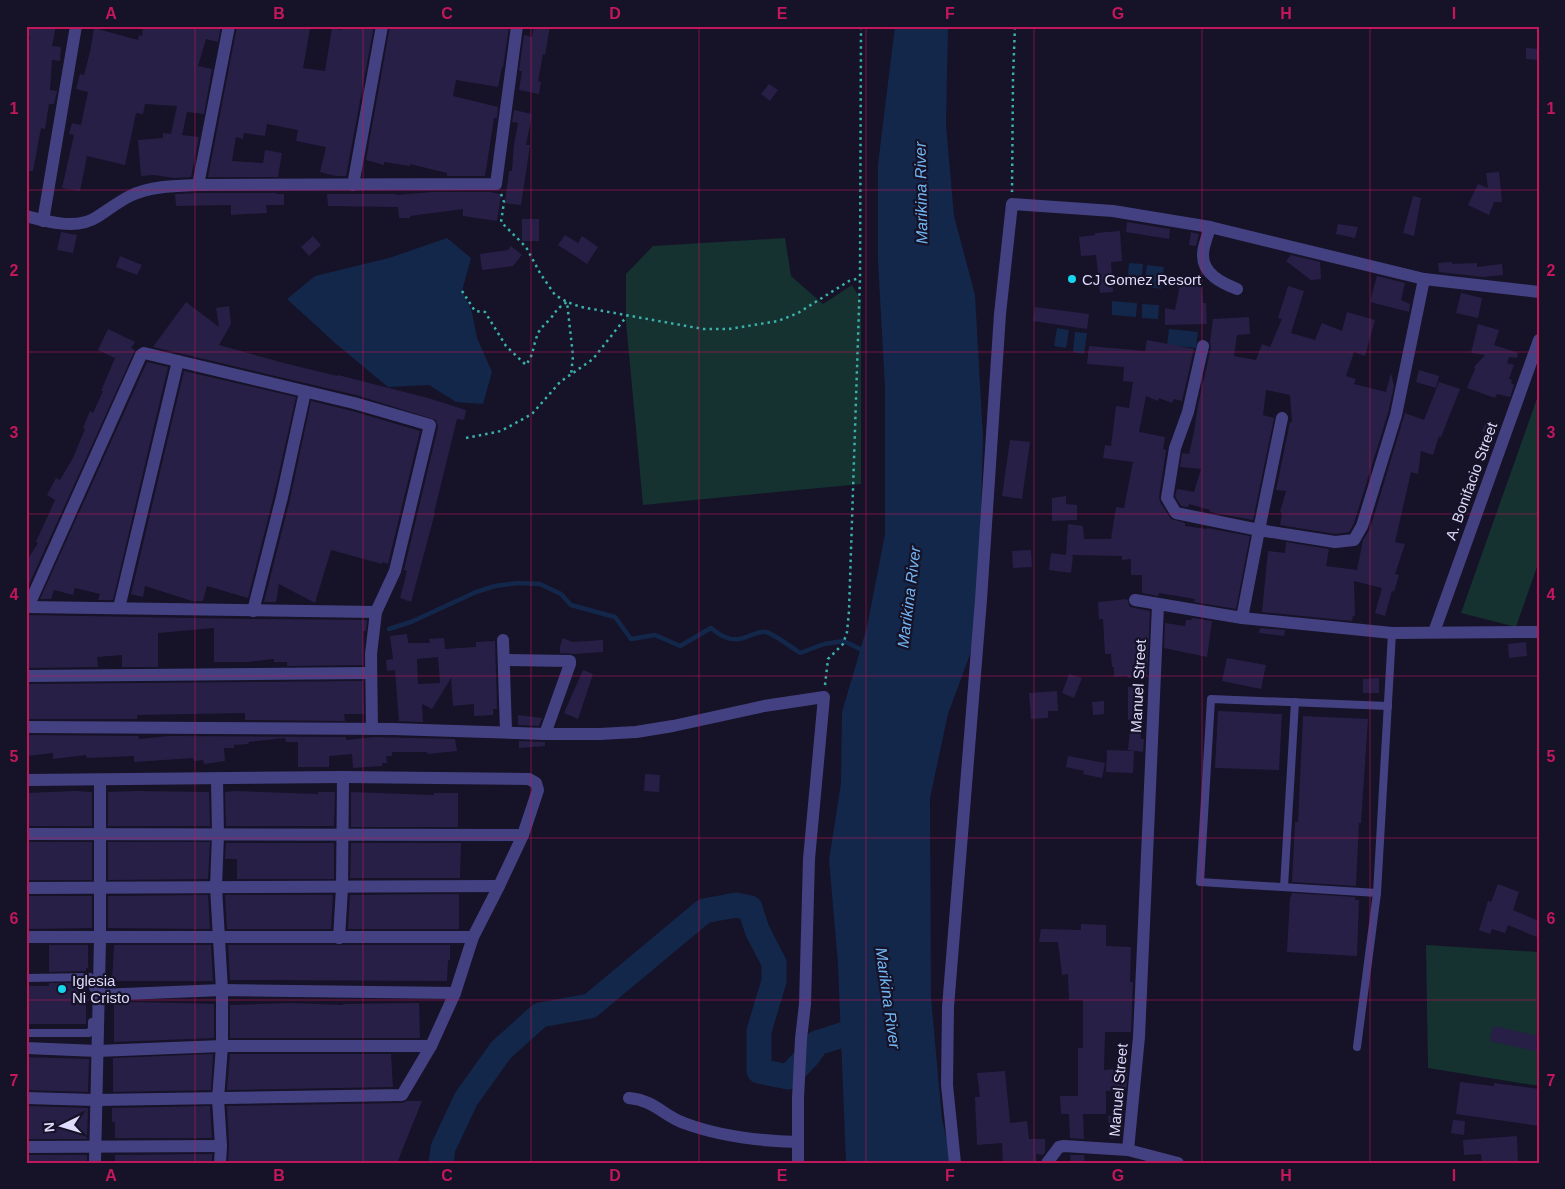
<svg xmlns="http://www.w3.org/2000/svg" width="1565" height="1189" font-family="Helvetica,sans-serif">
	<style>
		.green { fill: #153130 }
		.water { fill: #13274a }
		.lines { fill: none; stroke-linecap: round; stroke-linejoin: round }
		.stream { stroke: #13274a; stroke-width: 4.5 }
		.river { stroke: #13274a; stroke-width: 25 }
		.building { fill: #281f47; fill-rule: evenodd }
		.path { stroke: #3ab1ab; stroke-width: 2.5; stroke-dasharray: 2.5 4; stroke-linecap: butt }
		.service { stroke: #444182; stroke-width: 8 }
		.minor { stroke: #444182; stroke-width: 12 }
		.grid { fill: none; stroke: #c2185b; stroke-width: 1; stroke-opacity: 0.55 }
		.poi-dot { fill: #16d6ed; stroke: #161227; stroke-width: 2 }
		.labels { text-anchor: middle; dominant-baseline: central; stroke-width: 4.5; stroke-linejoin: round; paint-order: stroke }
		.poi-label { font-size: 15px; fill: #dfdbfc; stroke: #161227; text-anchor: start }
		.street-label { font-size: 15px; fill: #dfdbfc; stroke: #161227 }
		.water-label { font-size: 16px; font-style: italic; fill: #71b6f4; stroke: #161227 }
		.neatline { fill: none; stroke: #c2185b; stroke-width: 2 }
		.grid-label { font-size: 16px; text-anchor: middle; font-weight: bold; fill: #c2185b }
	</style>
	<rect width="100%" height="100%" fill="#161227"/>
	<g class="green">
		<polygon points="785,238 791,276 823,304 852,285 861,300 861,484 643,505 626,322 626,274 653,246"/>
		<polygon points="1539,393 1539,561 1516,627 1461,613"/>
		<polygon points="1426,945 1539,952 1539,1086 1428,1068"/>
	</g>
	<g class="water">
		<polygon points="895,26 948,26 946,125 954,216 975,295 983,438 980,548 972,649 948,714 930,798 931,997 942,1119 952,1163 846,1163 838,964 829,860 841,783 842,712 867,627 885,534 885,388 878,261 878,164"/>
		<polygon points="447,238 471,258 462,291 472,312 477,338 492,372 483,404 456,402 429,385 388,387 335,343 287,299 315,276 389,258"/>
		<polygon points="1129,263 1143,264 1141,286 1127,285"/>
		<polygon points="1147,265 1164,267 1161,289 1144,286"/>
		<polygon points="1112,301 1137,303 1136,317 1112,315"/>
		<polygon points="1142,304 1159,305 1158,319 1142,318"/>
		<polygon points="1057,328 1069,330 1066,348 1054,346"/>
		<polygon points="1169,329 1198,332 1196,348 1167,345"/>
		<polygon points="1075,332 1087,333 1084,354 1073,352"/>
	</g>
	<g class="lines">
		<path class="stream" d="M 389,629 L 411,622 L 476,592 L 495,586 L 518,583 L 540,584 L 561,594 L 571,605 L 615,617 L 631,639 L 655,635 L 680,646 L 711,628 C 724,639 735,643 751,635 C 755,634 762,631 766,632 C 773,634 793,648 800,653 L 824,644 L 844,641 L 864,651"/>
		<polyline class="river" points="441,1163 443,1148 466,1099 501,1050 540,1015 590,1006 704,911 736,905 750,908 757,930 774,963 774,981 759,1031 759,1071 788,1077 808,1056 817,1043 858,1030 874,1030"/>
	</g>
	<g class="building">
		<polygon points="26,26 56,26 52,46 61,47 60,61 52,60 50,90 57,91 54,104 49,104 45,129 41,128 33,171 26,171 26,55 30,36 26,35"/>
		<polygon points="143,26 221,26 218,42 206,39 198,66 212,69 204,114 187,112 182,135 199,137 191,177 174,178 154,175 141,176 138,140 163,138 163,133 171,134 177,106 145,104 143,114 136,113 125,165 87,156 80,191 62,188 74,135 69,134 72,123 81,125 88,92 76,89 80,74 84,75 90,52 94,28 138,40 139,35 142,36"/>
		<polygon points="237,26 295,26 310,29 303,68 325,71 332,28 342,30 343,26 374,26 346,176 336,176 320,172 326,147 296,141 298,130 267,124 265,136 244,133 243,139 236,137 232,161 263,163 265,150 282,153 278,177 208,177"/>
		<polygon points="390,26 509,26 503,68 502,67 498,87 456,80 453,96 498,107 497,118 494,118 485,176 447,176 447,173 410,164 410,166 384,162 384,165 366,160"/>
		<polygon points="534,26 550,26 545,55 543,54 538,81 541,82 539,94 519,90 522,71 519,71 524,35 532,37"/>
		<polygon points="1526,48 1539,49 1539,60 1526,59"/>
		<polygon points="769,84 778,90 770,101 761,94"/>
		<polygon points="514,110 532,114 526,145 530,145 521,205 505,203 509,171 512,171 514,144 518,123 512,122"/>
		<polygon points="1499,172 1502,202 1494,202 1489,215 1468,205 1478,184 1488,188 1486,173"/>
		<polygon points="432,192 489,192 501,194 497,221 463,216 463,209 410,216 410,218 399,218 398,207 328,206 327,194 396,194 396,195"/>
		<polygon points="198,193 276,193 276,194 284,194 284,205 266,205 267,213 231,215 231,205 176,206 175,194"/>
		<polygon points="1413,196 1421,198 1414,236 1403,233"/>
		<rect x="522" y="219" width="17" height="22"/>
		<polygon points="1127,222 1170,229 1169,239 1126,232"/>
		<polygon points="1338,224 1358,227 1355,238 1336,234"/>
		<polygon points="1120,231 1122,261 1111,262 1113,292 1100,293 1096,255 1081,256 1079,237 1095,235 1095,233"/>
		<polygon points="61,232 77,235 73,253 57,250"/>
		<polygon points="1191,232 1199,234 1196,246 1189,245"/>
		<polygon points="565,235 578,243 582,236 598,247 587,264 558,245"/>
		<polygon points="313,236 321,245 309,256 301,247"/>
		<polygon points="511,246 522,255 513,266 482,270 480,254 508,250"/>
		<polygon points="1291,255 1320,262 1321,279 1311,280 1286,261"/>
		<polygon points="120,256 142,265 137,275 116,267"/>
		<polygon points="1452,262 1452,264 1477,263 1477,267 1502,264 1503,275 1483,277 1439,272 1438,263"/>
		<polygon points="1377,276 1405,283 1401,300 1410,304 1409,312 1370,302"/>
		<polygon points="1181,280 1201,282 1203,303 1206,303 1207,324 1165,325 1165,308 1175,310"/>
		<polygon points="1288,286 1304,291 1291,333 1315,340 1322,323 1342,331 1347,312 1375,320 1365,356 1354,352 1346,376 1356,379 1354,384 1386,392 1391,373 1394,386 1388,413 1354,523 1349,532 1335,534 1280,525 1282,513 1280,512 1286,491 1276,490 1290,422 1292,422 1290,395 1266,390 1263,415 1274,418 1253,520 1210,512 1210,510 1189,504 1188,507 1181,506 1175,496 1177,489 1194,492 1201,469 1180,467 1182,453 1189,454 1194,432 1198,405 1211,348 1210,342 1213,319 1249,317 1250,334 1237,335 1234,356 1256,360 1262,344 1270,347 1282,319 1278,318"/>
		<polygon points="1461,293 1482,298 1478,318 1456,313"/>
		<polygon points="186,302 219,327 216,308 229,306 231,324 219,345 280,362 337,376 338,375 428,398 466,410 464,420 457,419 434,513 435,513 411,602 400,598 407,571 404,570 438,427 436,420 356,395 153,347"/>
		<polygon points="1035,307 1089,314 1087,329 1033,321"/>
		<polygon points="1478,324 1499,330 1494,345 1518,353 1517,358 1509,357 1507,363 1514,365 1509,379 1512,380 1511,383 1514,385 1510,397 1497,394 1495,398 1467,388 1475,369 1474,367 1485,355 1471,353"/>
		<polygon points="108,329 135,342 131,348 135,350 26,591 26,562 38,543 36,542 55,500 47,495 56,478 60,480 73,458 85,429 83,428 90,411 93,413 103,391 101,391 115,358 98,350"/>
		<polygon points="1147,340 1194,349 1182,401 1174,399 1172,403 1159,398 1158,401 1146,396 1139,432 1165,437 1163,449 1166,450 1159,497 1160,502 1171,519 1185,523 1185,526 1207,529 1207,528 1250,536 1236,609 1194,602 1195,599 1159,593 1158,596 1142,593 1142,575 1131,575 1131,559 1122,560 1122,556 1071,555 1073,556 1071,573 1049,570 1051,553 1066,555 1068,524 1083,526 1084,539 1111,539 1116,507 1124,508 1133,462 1103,458 1105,445 1111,446 1116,406 1129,408 1133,382 1123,381 1124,367 1087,364 1089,346 1145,351"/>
		<polygon points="147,362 168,367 113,600 98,600 100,594 75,588 73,595 54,590 51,599 40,599"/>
		<polygon points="1419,370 1439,376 1436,388 1416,382"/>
		<polygon points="184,371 296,397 274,495 248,598 207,586 203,601 192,601 145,586 143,597 131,594"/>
		<polygon points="1439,382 1460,389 1441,437 1439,436 1433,455 1421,451 1418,474 1411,472 1395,542 1405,544 1395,574 1399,575 1394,592 1392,591 1385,616 1375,613 1382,588 1354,581 1355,616 1353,616 1352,621 1262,612 1268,551 1285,553 1286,542 1329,549 1326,566 1357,570 1363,540 1370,529 1405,413 1424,420"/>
		<polygon points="311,401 352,411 420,431 388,564 383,562 382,564 331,550 315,603 279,584 276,602 264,602 290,499"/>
		<polygon points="1487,420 1499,425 1494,436 1482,431"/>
		<polygon points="1010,440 1030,442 1022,499 1002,496"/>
		<polygon points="1066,496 1066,504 1077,505 1077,520 1052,521 1052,498"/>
		<polygon points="1031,550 1032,567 1013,568 1012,551"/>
		<polygon points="1127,599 1130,607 1150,611 1147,676 1128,678 1127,676 1114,677 1114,667 1112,667 1111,654 1105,654 1103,619 1099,619 1098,602"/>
		<polygon points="26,615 251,619 367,620 366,631 363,631 363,665 287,666 287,662 274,662 274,659 248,662 214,662 214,628 158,633 158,667 122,667 122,655 97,657 98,667 26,668"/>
		<polygon points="1192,618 1212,621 1207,657 1164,648 1165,623 1185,626 1186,620 1191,620"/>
		<polygon points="1260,628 1285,630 1284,636 1259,633"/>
		<path d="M 407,634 L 408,643 L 430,643 L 429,639 L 444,638 L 445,649 L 476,647 L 476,642 L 495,641 L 497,709 L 493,709 L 493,715 L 474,716 L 474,704 L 453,706 L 451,678 L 432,709 L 422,704 L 423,722 L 399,721 L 395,670 L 387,671 L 386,660 L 393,659 L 390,636 ZM 438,657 L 440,683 L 418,684 L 417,659 Z"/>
		<polygon points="563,638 572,642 603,640 603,652 574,654 560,653 560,646"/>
		<polygon points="1526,642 1527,656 1509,658 1508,644"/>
		<polygon points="1227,658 1266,665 1261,689 1222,681"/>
		<polygon points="583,670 593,674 578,719 564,713"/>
		<polygon points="1069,674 1082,678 1074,698 1062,693"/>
		<polygon points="1379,678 1379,693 1363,693 1363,679"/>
		<polygon points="363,681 364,714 344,714 345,721 245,720 245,713 137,715 137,719 26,719 26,684"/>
		<polygon points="1136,686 1141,739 1144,739 1143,752 1128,750 1131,720 1128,720 1128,687"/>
		<polygon points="1057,691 1058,711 1048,711 1048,718 1031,719 1029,693"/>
		<polygon points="1104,701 1104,714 1093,715 1092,702"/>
		<polygon points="1218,711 1282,714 1279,770 1215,768"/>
		<polygon points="518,715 542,718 539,726 518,725"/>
		<polygon points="1303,716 1368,719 1361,823 1359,823 1356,886 1292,882 1295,822 1298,822"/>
		<polygon points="26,735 138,736 139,739 169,736 346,737 346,740 374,737 455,739 457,751 427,754 427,752 392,752 392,756 386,756 387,763 382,763 382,766 353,768 352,754 329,756 329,767 298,767 298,742 286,742 285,738 248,742 249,744 234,745 234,748 224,748 225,761 204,764 203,760 194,761 193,758 134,762 134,756 87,758 86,755 53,759 53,753 26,756"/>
		<polygon points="519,741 545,742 545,746 519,748"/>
		<polygon points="1107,750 1134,751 1133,773 1106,772"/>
		<polygon points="1068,756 1105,763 1102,778 1083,774 1084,771 1066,767"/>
		<polygon points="645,774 660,775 659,792 644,791"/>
		<polygon points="75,791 92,792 92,826 26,826 26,793"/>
		<polygon points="137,791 209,792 210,826 108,826 108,792"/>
		<polygon points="236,791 318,794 318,792 335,792 334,826 226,826 225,792"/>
		<polygon points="351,792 434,795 434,793 458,793 458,827 351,827"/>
		<rect x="26" y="842" width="66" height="38"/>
		<polygon points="108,842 210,842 208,879 108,880"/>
		<polygon points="226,843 334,843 334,879 237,879 237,859 225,859"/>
		<polygon points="351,843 461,843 460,878 350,878"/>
		<polygon points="1498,884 1519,892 1513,910 1539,921 1539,938 1508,925 1505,933 1492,929 1490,934 1479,930 1488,901 1491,902"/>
		<polygon points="1292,893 1355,897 1355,900 1359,900 1357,956 1287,952 1290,897 1291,897"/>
		<polygon points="459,894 459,929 348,929 350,895"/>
		<polygon points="208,895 210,929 108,928 108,896"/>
		<polygon points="225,895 333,895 331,929 227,929"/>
		<polygon points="26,896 92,896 92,928 26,929"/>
		<polygon points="1081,924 1106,925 1106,946 1131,947 1130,982 1133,982 1131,1032 1105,1032 1104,1070 1128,1068 1126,1090 1106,1091 1106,1114 1083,1114 1084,1139 1070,1138 1069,1114 1061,1114 1060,1096 1078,1096 1078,1048 1083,1048 1083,1000 1069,1000 1068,974 1062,975 1058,942 1039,942 1041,929 1081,930"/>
		<polygon points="49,945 88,945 88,968 86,968 86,971 49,972"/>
		<polygon points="114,945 211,945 213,981 112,981"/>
		<polygon points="228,945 450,945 450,960 448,960 447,981 230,980"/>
		<polygon points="49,983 86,983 86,1024 26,1024 26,986 49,986"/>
		<polygon points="136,1002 214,1004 214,1038 114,1042 114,1003"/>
		<polygon points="290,1003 343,1005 343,1004 419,1003 420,1038 230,1038 230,1005"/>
		<polygon points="1493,1026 1539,1036 1539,1052 1490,1041"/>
		<polygon points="213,1054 211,1090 113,1092 113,1058"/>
		<polygon points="230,1054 391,1054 393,1087 227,1090"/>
		<polygon points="26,1057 89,1059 88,1092 26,1090"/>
		<polygon points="1005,1071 1010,1123 1027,1121 1029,1139 1045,1139 1045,1152 1043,1155 1036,1154 1037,1163 1003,1163 1002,1143 977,1145 975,1097 980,1097 977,1073"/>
		<polygon points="1460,1082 1494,1086 1494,1083 1539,1089 1539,1126 1456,1114"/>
		<polygon points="407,1101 422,1101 397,1163 228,1163 229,1145 227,1106 402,1103"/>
		<polygon points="26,1106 88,1108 87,1139 26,1139"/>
		<polygon points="210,1106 212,1138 115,1138 115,1122 112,1122 112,1108"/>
		<polygon points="1123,1114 1121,1137 1110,1139 1108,1116"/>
		<polygon points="1453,1120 1465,1121 1464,1135 1451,1133"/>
		<polygon points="1517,1136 1518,1163 1482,1163 1481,1154 1464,1155 1463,1140"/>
		<polygon points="212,1154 212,1163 115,1163 115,1155"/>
		<rect x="26" y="1155" width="61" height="8"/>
		<polygon points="1070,1155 1084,1155 1085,1163 1071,1163"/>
	</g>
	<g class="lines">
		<g class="path">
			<polyline points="1012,192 1013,78 1015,26"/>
			<polyline points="501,194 504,202 501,222 526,247 540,273 555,295 567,302 581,307 703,329 729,329 778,321 798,313 849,281 860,278"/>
			<path d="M 462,291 L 475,311 L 485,312 L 506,346 L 526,365 C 534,353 532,351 536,339 C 539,328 543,327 550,319 C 557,311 556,309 567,302 L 573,356 L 571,375"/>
			<polyline points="466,438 501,431 532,414 560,382 593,359 627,316"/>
			<polyline points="825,685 828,659 843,644 847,632 849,611 860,278 861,26"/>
		</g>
		<g class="service">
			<polyline points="1284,887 1295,702"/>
			<polyline points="1377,893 1200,882 1211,699 1388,706"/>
			<polyline points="26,978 90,977 93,980 93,988"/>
			<polyline points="26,1033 89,1033 92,1029 92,1022"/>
			<polyline points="1357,1047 1377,893 1392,633"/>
		</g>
		<g class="minor">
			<polyline points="198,185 229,26"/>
			<polyline points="353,185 382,26"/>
			<path d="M 26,216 C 48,222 77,230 97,217 C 108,210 118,202 130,196 C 151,186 175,186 198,185 L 496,184 L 517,26"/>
			<polyline points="43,221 76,26"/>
			<path d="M 1210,227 C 1208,235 1203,246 1203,254 C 1202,274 1222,283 1237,289"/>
			<polyline points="1203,346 1188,412 1175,448 1167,498 1176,513 1259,530 1335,542 1354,540 1362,526 1396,415 1424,279"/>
			<polyline points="1135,600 1242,618 1392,633 1539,632"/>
			<polyline points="26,607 376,612"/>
			<polyline points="28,607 141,355 144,353 354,403 430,425 395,571 376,612 371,654 372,729"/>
			<polyline points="119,608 178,361"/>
			<polyline points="253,611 282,497 305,392"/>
			<polyline points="1242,618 1259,530 1282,418"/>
			<polyline points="1434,632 1539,340"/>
			<polyline points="503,640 506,731"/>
			<polyline points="505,660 570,661 570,664 545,734"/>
			<polyline points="26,676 371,673"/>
			<polyline points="26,727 393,729 545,734 600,734 636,732 673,726 764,706 824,697 809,859 805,1004 801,1039 798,1098 798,1163"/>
			<polyline points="217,779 218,835 216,887 222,990 222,1046 218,1099 221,1146 220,1163"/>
			<polyline points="26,780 343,777 529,779 536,783 538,790 523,835 499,886 473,937 455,993 431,1046 402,1095 95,1100 26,1098"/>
			<polyline points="26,834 523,835"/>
			<polyline points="26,888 499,886"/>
			<polyline points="26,937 473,937"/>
			<polyline points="339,938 342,888 343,777"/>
			<polyline points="99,995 222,990 455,993"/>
			<polyline points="26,1048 97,1051 222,1046 431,1046"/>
			<path d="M 629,1098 C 654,1100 664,1116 684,1123 C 721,1137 759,1141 798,1142"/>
			<polyline points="26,1147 221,1146"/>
			<polyline points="1128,1150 1139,1037 1158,605"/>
			<polyline points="95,1163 100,938 100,780"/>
			<polyline points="955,1163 947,1085 948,1007 981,600 1000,314 1012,204 1113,211 1210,227 1424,279 1539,292"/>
			<polyline points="1047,1163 1059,1147 1064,1146 1128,1150 1178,1163"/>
		</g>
	</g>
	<path class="grid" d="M 195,26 L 195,1163M 363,26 L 363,1163M 531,26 L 531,1163M 699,26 L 699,1163M 866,26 L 866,1163M 1034,26 L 1034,1163M 1202,26 L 1202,1163M 1370,26 L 1370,1163M 26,190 L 1539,190M 26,352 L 1539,352M 26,514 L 1539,514M 26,676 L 1539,676M 26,838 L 1539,838M 26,1000 L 1539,1000"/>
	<g class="poi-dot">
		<circle cx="1072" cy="279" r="5"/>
		<circle cx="62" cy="989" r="5"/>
	</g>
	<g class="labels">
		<g class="poi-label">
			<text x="1082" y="279">CJ Gomez Resort</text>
			<text x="72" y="980">Iglesia<tspan x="72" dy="17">Ni Cristo</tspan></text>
		</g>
		<g class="street-label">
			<text transform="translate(1471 481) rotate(-70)">A. Bonifacio Street</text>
			<text transform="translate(1138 686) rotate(-87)">Manuel Street</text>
			<text transform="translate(1118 1090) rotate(-85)">Manuel Street</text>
		</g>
		<g class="water-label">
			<text transform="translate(921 193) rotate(-91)">Marikina River</text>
			<text transform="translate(909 597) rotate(-83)">Marikina River</text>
			<text transform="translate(888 998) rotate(82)">Marikina River</text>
		</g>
	</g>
	<rect width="1565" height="1189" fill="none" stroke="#161227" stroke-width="55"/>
	<g transform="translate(62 1126) rotate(265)" stroke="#161227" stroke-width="4" paint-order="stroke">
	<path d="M0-4L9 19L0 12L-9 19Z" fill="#dfdbfc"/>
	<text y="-8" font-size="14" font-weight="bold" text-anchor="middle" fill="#dfdbfc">N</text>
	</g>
	<rect x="28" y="28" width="1510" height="1134" class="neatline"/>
	<g class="grid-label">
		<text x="111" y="19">A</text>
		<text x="279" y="19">B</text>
		<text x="447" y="19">C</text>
		<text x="615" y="19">D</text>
		<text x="782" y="19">E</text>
		<text x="950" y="19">F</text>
		<text x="1118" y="19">G</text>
		<text x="1286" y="19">H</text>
		<text x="1454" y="19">I</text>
		<text x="14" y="114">1</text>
		<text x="1551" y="114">1</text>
		<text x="14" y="276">2</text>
		<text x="1551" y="276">2</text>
		<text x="14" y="438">3</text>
		<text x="1551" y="438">3</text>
		<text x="14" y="600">4</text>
		<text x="1551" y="600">4</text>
		<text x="14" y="762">5</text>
		<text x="1551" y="762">5</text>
		<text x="14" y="924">6</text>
		<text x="1551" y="924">6</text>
		<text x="14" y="1086">7</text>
		<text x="1551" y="1086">7</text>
		<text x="111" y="1181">A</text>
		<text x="279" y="1181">B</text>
		<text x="447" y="1181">C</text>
		<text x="615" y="1181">D</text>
		<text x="782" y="1181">E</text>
		<text x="950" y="1181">F</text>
		<text x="1118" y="1181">G</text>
		<text x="1286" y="1181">H</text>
		<text x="1454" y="1181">I</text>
	</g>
</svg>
